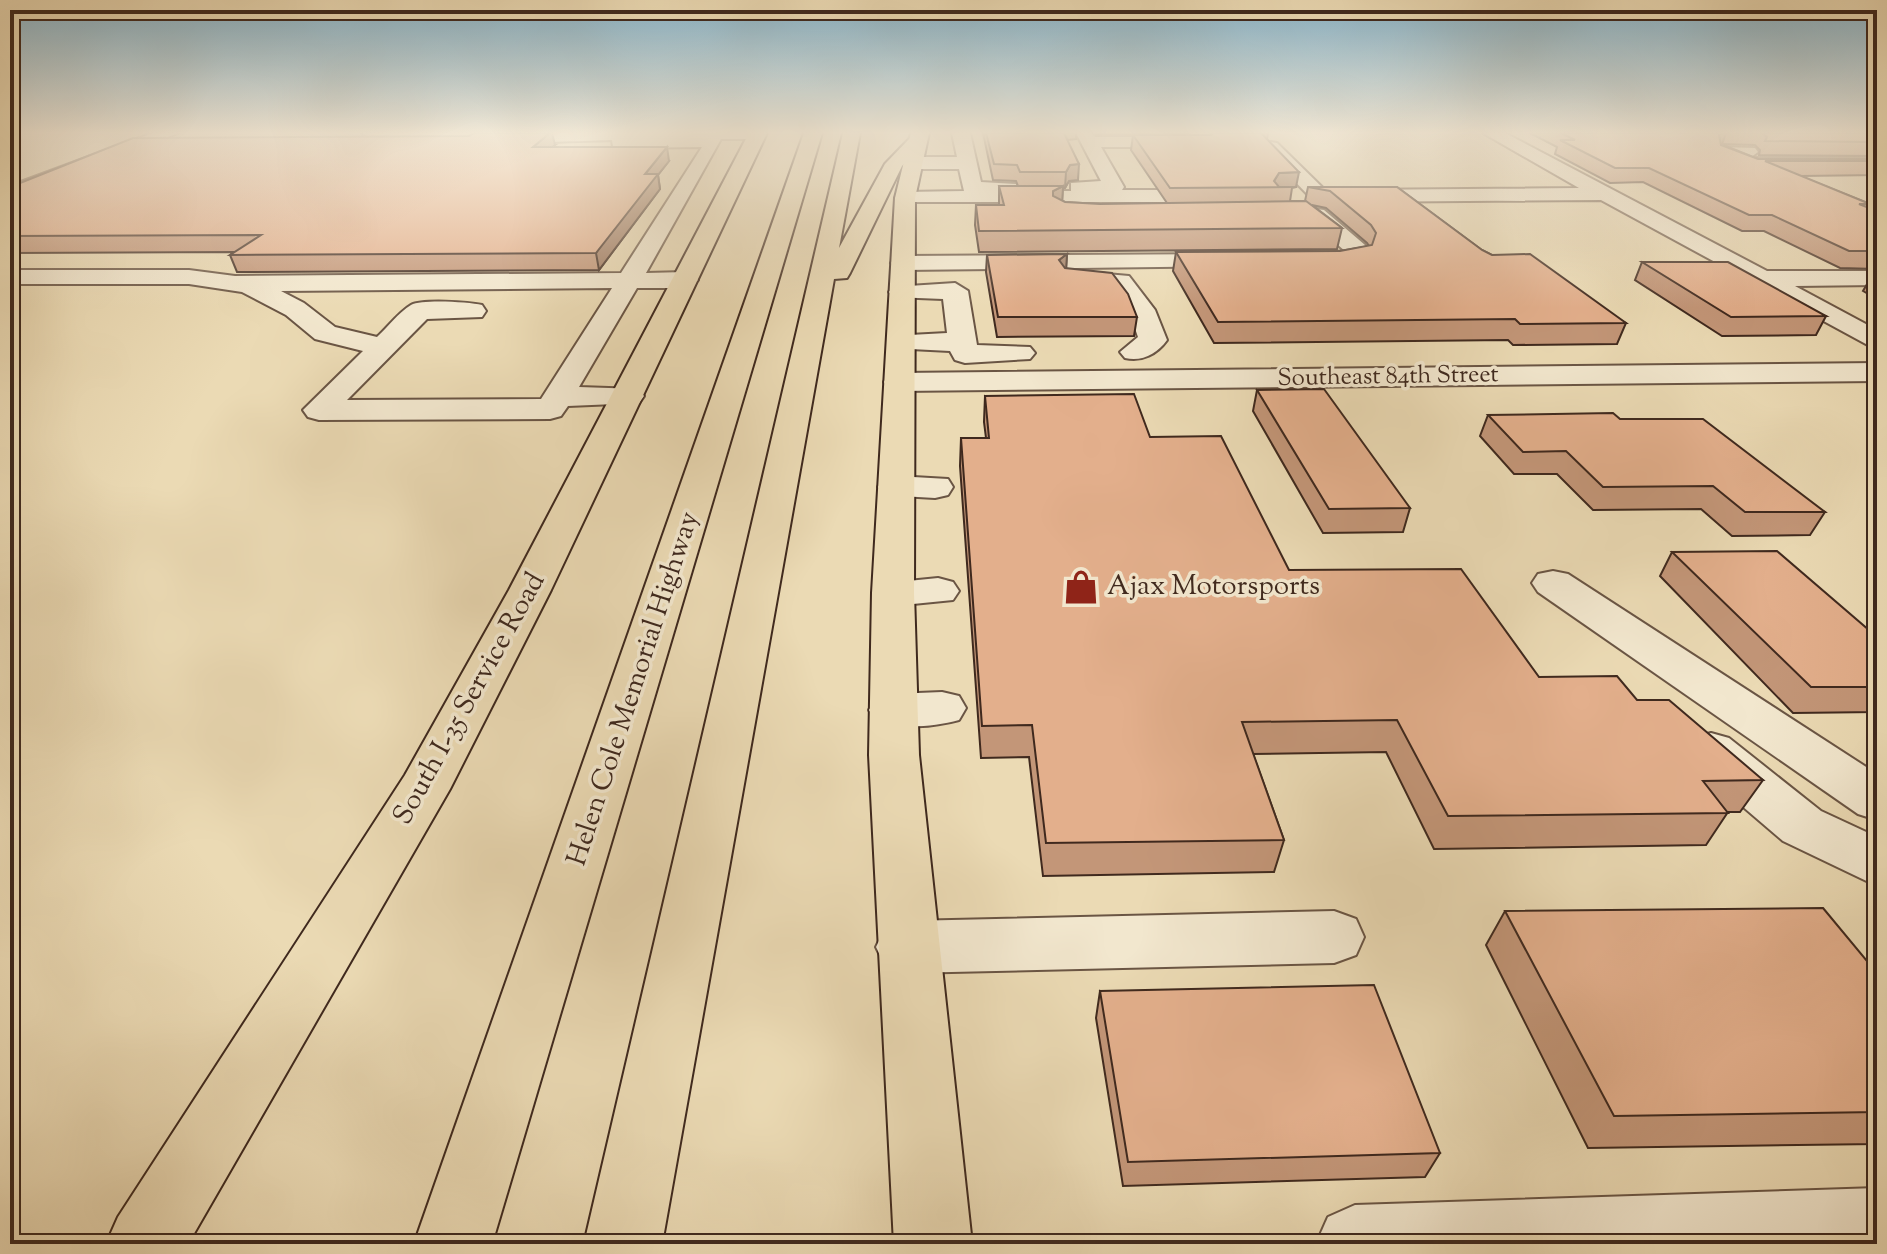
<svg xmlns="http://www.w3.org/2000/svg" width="1887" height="1254" font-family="'Sorts Mill Goudy',serif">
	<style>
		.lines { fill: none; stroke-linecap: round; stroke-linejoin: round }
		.minor-casing { stroke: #6a5544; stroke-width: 4 }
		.major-casing { stroke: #3f291e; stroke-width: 4 }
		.highway-casing { stroke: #3f291e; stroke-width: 4 }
		.minor { fill: #f2e7ce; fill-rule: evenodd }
		.major { fill: #ebdab4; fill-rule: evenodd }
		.highway { fill: #ebdab4; fill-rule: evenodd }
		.wall { fill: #c39678; stroke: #3f291e; stroke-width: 2 }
		.shaded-wall { fill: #9f7a62; stroke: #3f291e; stroke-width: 2 }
		.building { fill: #e3af8c; stroke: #3f291e; stroke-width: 2 }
		.labels { text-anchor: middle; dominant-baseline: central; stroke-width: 7; stroke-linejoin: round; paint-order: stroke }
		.far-street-label { font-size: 24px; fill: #3f291e; stroke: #f2e7ce }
		.poi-label { font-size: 28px; fill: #3f291e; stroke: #f2e7ce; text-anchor: start }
		.street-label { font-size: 28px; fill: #3f291e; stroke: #f2e7ce }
	</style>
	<rect width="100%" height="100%" fill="#ebdab4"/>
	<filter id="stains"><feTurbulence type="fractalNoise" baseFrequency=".0025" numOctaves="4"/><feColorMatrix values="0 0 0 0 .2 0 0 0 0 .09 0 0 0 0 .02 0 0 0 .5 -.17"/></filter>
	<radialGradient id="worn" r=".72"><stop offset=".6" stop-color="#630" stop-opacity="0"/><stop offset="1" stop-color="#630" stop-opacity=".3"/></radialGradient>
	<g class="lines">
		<g class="minor-casing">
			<g id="minor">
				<polygon points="153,133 178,133 10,199 10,186"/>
				<path d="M 362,133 L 765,133 L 766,134 L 757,139 L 721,139 L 646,273 L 685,272 L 698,280 L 685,288 L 637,288 L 579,387 L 639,389 L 644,396 L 639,403 L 568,406 L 561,416 L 550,419 L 319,420 L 308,417 L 303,410 L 363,351 L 315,339 L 286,315 L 242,292 L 189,284 L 10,284 L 10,270 L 189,270 L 235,276 L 621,273 L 702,147 L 619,148 L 613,147 L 612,140 C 575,141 380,150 362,133 ZM 612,288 L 541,399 L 347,400 L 427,319 L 482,317 L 486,311 L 482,305 C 469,302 422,299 411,305 C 399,312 387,328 377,337 L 335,327 L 304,303 L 281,291 Z"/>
				<polygon points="952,133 970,133 981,182 1016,184 1017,191 1071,191 1071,183 1101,181 1076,133 1092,133 1095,137 1193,137 1191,133 1208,133 1216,142 1207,147 1101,147 1124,187 1122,190 1222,190 1232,196 1222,202 898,202 895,198 905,192 964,191 959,169 911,169 902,163 911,157 957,157"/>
				<polygon points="1483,133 1505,133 1767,271 1877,271 1877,285 1795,286 1877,330 1877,350 1601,200 1347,202 1337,196 1347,190 1579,188"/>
				<polygon points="1271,142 1277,143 1327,192 1330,196 1327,200 1313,200 1265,151 1265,143"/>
				<polygon points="1722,147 1755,148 1758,152 1751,157 1754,158 1877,158 1877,170 1752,170 1716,156 1716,148"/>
				<polygon points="1286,205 1324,210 1365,245 1369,250 1364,263 1296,266 1293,261 1296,256 1345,251 1310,221 1278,216 1275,211 1278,206"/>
				<polygon points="1232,254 1241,256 1244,261 1241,266 903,270 891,263 903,256"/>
				<path d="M 1073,271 L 1129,276 L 1155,310 L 1167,340 C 1157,354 1142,362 1125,358 L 1120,352 L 1138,337 L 1129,311 L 1112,288 L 1064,283 L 1061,278 Z"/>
				<polygon points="955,283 968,291 977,345 1030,347 1035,353 1030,359 965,363 955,360 950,351 891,348 887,342 891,336 947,333 943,299 893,297 889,292 893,287"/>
				<polygon points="1877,363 1877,381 899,391 888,389 884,382 888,375 899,373"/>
				<polygon points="896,476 948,479 953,487 948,495 935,498 883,495 878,487 883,479"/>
				<polygon points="1553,571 1568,574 1877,774 1877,820 1858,814 1538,592 1532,583 1538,574"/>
				<polygon points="938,578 953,582 959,591 953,600 893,606 878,602 872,593 878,584"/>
				<path d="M 942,692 L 959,696 L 966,708 L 959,720 C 933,727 902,729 876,722 L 869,710 L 876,698 L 893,694 Z"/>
				<polygon points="1711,733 1729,738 1821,811 1877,837 1877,886 1783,841 1693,764 1686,751 1693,738"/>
				<polygon points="1334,911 1356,919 1364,937 1356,955 1334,963 907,973 885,966 876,947 885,928 907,921"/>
				<polygon points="1877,1188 1877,1244 1316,1244 1328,1217 1355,1205"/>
			</g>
		</g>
		<g class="major-casing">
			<g id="major">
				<polygon points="749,133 767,133 551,590 450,789 188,1244 106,1244 118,1217 405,775 509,590"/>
				<polygon points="911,133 929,133 915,198 914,593 919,755 972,1244 894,1244 869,755 872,593 895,198"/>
			</g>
		</g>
		<g class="highway-casing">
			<g id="highway">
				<polygon points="804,133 822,133 492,1244 414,1244"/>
				<polygon points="843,133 860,133 839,248 885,164 912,136 924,136 927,140 902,166 850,273 847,278 834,279 662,1244 584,1244"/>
			</g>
		</g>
		<use href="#minor" class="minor"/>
		<use href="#major" class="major"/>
		<use href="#highway" class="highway"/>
	</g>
	<g class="wall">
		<polygon points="983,133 1076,133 1076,139 1067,140 1078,180 1069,181 1065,188 1063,188 1062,201 1065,202 1100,204 1167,203 1131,150 1133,135 1211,135 1212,134 1211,133 1268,133 1267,139 1296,187 1292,188 1290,201 1305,201 1308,187 1397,187 1482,250 1626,323 1617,344 1513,345 1508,340 1214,343 1173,271 1176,252 1340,251 1369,246 1367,243 1326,208 1312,205 1342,228 1337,249 979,252 975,225 976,205 999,205 999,186 1018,186 1016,181 993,180"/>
		<polygon points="1095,133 1189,133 1188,134 1096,134"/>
		<polygon points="1530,133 1877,133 1877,156 1759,155 1760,150 1755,145 1721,144 1758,159 1877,159 1877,175 1800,176 1870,204 1868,207 1877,211 1877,269 1840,268 1764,231 1742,231 1643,182 1610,183 1555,154 1557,147"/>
		<polygon points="555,145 552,147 669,161 658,175 660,189 599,270 237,272 230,255 234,252 10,253 10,187"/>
		<polygon points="1067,254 1066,268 1137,317 1134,336 997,337 986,272 987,255"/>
		<polygon points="1642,262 1826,316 1816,335 1722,336 1635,280"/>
		<polygon points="1873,274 1877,274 1877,299 1863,291"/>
		<polygon points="1257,390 1410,508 1403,532 1323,533 1253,411"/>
		<polygon points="985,396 1150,437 1289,570 1539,677 1637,700 1763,780 1740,812 1728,812 1706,845 1434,849 1386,752 1253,754 1284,840 1274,872 1043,876 1029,757 981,758 960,466 961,438 986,438 984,422"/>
		<polygon points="1877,411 1877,427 1870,422"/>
		<polygon points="1488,415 1620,419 1825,512 1810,535 1732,536 1701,509 1593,510 1557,474 1514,474 1480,436"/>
		<polygon points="1672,552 1877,637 1877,712 1793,713 1660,576"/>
		<polygon points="1505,911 1877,973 1877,1144 1588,1148 1486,945"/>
		<polygon points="1100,991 1440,1153 1425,1177 1123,1186 1096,1018"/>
	</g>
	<g class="shaded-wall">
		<polygon points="550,133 552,133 555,145 536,162 533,147"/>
		<polygon points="1722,133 1726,133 1722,144 1713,148 1719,135"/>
		<polygon points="667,147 669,161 658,175 660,189 599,270 596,253 645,174"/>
		<polygon points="1079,164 1078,180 1069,181 1065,188 1066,172 1070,165"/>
		<polygon points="1299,172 1296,187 1273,187 1274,181 1279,173"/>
		<polygon points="1063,186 1062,206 1052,211 1053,191"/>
		<polygon points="1067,254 1066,272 1059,260"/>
	</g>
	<g class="building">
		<polygon points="474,133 550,133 533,147 667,147 645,174 658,174 596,253 230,255 261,235 10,236 10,187 133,138 469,136"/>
		<polygon points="986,133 1064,133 1079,164 1070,165 1066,172 1020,172 1017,165 994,164"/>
		<polygon points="1214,133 1264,133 1262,134 1299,172 1279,173 1274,181 1279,187 1293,187 1170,188 1133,135 1211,135"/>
		<polygon points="1561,133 1722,133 1719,135 1721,145 1758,159 1877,159 1877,161 1765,161 1870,204 1859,204 1877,211 1877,251 1849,251 1772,215 1749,215 1649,168 1615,168 1560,140 1575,140"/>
		<polygon points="1762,133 1877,133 1877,142 1765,141 1767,137"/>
		<polygon points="999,186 1063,186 1053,191 1053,196 1065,202 1100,204 1306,201 1342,228 979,231 976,205 1004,205"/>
		<polygon points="1308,187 1397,187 1482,250 1492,255 1530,254 1626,323 1520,324 1515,319 1218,322 1176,252 1340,251 1372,245 1376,233 1371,225 1330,191"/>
		<polygon points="1067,254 1059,260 1065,268 1112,273 1128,294 1137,317 998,317 987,255"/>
		<polygon points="1642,262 1728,262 1826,316 1731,317"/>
		<polygon points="1324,389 1410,508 1329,509 1257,390"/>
		<polygon points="1134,394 1150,437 1221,436 1289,570 1461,569 1539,677 1617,676 1637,700 1669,700 1763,780 1703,781 1728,813 1448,816 1397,720 1242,722 1284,840 1046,843 1032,725 982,726 961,438 989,438 985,396"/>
		<polygon points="1613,413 1620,419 1703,419 1825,512 1745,512 1713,486 1603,487 1566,451 1523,452 1488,415"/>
		<polygon points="1777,551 1877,637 1877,687 1811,687 1672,552"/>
		<polygon points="1823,908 1877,973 1877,1112 1614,1116 1505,911"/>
		<polygon points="1374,985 1440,1153 1128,1162 1100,991"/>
	</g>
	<linearGradient id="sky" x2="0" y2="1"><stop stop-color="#88b7cf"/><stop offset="0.43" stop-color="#f6eedd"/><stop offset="1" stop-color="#f6eedd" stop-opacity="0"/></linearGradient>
	<rect width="1887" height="308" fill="url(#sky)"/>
	<defs>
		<g id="shop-bare" transform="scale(2.76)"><path d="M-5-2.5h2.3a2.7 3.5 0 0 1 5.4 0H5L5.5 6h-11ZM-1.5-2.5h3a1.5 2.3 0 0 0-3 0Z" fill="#8f2418" stroke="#f2e7ce" stroke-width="2.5" paint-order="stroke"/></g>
	</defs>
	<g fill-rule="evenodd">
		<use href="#shop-bare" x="1081" y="587"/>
	</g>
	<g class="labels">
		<g class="far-street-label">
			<text transform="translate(1388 377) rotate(-1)">Southeast 84th Street</text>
		</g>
		<g class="poi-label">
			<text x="1107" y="587">Ajax Motorsports</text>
		</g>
		<g class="street-label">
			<text transform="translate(634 689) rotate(-72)">Helen Cole Memorial Highway</text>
			<text transform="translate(470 699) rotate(-61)">South I-35 Service Road</text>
		</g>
	</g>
	<rect width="1887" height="1254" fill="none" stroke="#ebdab4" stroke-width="40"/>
	<rect x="12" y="12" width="1863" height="1230" fill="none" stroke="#3f291e" stroke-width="4"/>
	<rect x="20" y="20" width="1847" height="1214" fill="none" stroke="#3f291e" stroke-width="2"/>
	<rect width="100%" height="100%" filter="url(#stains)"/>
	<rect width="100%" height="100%" fill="url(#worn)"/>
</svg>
